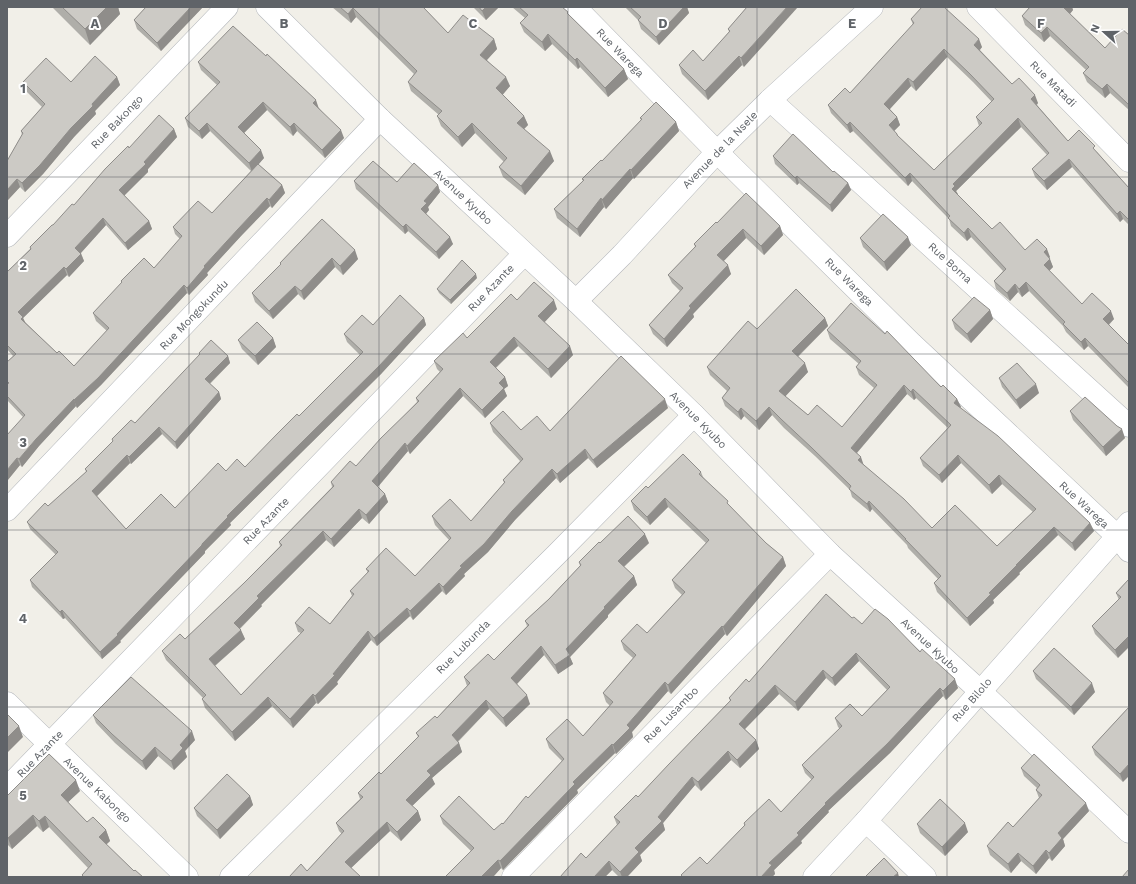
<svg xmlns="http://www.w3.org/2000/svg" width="1136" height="884" font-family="'Work Sans',sans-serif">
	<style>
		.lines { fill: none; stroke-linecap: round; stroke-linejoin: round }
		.minor-casing { stroke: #b5b8bc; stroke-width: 23 }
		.minor { stroke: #fff; stroke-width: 22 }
		.wall { fill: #afaea9; fill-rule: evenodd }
		.shaded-wall { fill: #8f8d8a }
		.building { fill: #cccac5; stroke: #8f8d8a; fill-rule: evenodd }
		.grid { fill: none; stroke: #5f6368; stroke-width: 1; stroke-opacity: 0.55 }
		.labels { text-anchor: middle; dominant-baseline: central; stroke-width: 4; stroke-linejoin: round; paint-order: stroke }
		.street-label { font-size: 11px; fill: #5f6368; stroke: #fff }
		.grid-label { font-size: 13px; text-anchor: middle; font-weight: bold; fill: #5f6368; stroke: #fff; stroke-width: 4; stroke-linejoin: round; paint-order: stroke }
	</style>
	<rect width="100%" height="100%" fill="#f1efe8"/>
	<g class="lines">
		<g class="minor-casing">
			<g id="minor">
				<polyline points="267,7 380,119 576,301 694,415 830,554 980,691 1129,832"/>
				<polyline points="575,7 717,152 912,344 1117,536 1129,551"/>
				<polyline points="978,7 1129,161"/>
				<polyline points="770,100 1129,426"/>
				<polyline points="7,236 227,7"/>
				<polyline points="576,301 622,255 717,152 770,100 872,7"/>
				<polyline points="7,510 380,119"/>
				<polyline points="7,703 187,877"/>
				<polyline points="7,788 524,254"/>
				<polyline points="866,821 925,877"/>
				<polyline points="231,877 556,555 694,415"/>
				<polyline points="513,877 830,554"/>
				<polyline points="814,877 866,821 1129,523"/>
			</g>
		</g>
		<use href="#minor" class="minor"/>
	</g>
	<g class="wall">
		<polygon points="52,7 118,7 120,14 90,45"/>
		<polygon points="146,7 203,7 161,51 137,29 134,20"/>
		<polygon points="332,7 423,7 448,33 494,39 497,49 487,60 510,86 502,95 524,116 528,125 524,129 554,161 525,195 503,177 499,167 504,162 475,133 462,147 441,126 437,116 439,115 411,91 408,82 414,74 356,17 351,23"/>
		<polygon points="473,7 499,7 486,20"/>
		<polygon points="512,7 562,7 569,15 624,69 628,79 608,97 580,67 578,69 552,44 545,51 524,32 520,23 525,18"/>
		<polygon points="625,7 687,7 689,13 659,45 641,29 638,20"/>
		<polygon points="747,7 744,67 742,65 708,100 682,74 679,65 703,61 729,32 728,29"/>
		<polygon points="1030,7 1072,7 1073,10 1070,14 1105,48 1129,35 1129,110 1110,93 1105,98 1087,82 1083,73 1086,70 1050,36 1044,42 1025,25 1022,16"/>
		<path d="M 911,19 L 982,47 L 980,50 L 1012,84 L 1038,103 L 1037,105 L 1068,141 L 1097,152 L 1129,188 L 1129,225 L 1123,219 L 1120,222 L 1072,167 L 1047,190 L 1035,177 L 1032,169 L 1047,155 L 1021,127 L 956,191 L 957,194 L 992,229 L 1025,250 L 1050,257 L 1049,258 L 1053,267 L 1049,271 L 1082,304 L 1114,319 L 1109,325 L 1129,345 L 1129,388 L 1088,346 L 1084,350 L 1066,332 L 1063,326 L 1029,291 L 1022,297 L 1018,292 L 1010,301 L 996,289 L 994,281 L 1003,271 L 971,237 L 967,241 L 951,226 L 949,219 L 912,181 L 908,186 L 853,131 L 850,133 L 831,113 L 828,105 L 850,93 L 913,25 ZM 947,57 L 973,82 L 992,102 L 976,117 L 979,126 L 934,170 L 898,136 L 897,134 L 894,131 L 900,125 L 897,117 L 890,109 L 911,86 L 916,91 Z"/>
		<polygon points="198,62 319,108 344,138 325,158 297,131 293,136 267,110 244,133 264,158 258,164 282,185 285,193 272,208 270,206 241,236 207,273 208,275 189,295 187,293 101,385 77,408 76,406 39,446 22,467 20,465 7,481 23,417 7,400 7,362 13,356 7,349 7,272 30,249 30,247 74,205 129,148 174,129 177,137 148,169 148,172 124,195 149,221 152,229 128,250 106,225 81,253 84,261 69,277 67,275 23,318 25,322 57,353 74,366 107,331 96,321 93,313 122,283 121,281 154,268 180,239 175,234 173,227 212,213 251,171 210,131 202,139 188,127 185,118 217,85 201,70"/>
		<polygon points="117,77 120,85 95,111 96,114 74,137 43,174 25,192 20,187 7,201 7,161 22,135 21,131 42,107 26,91 23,82 71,82"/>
		<polygon points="640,118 676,122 679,131 634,179 633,178 606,209 604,207 580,237 557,218 554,209 583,181 582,179 602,161 641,120"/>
		<polygon points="773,156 833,172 848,183 851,190 832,212 799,183 797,185 775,164"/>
		<polygon points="354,181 397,182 438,185 440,192 428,207 429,210 426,214 453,244 439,259 408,231 405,234 356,189"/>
		<polygon points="322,219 358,259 343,275 335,267 304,300 298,294 273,319 255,302 252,293 281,265 280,263"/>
		<polygon points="717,223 780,226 783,235 764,255 746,238 723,261 731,274 693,314 694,317 667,347 653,334 649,325 680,291 672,283 668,275 695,247 694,244"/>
		<polygon points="860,238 911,245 887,271 863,247"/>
		<polygon points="477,278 451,304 439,293 437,289"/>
		<polygon points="517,300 557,309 544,322 573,355 551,378 518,346 496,368 505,377 508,386 504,389 507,396 485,418 463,396 410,454 408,451 378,487 385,494 388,502 369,524 362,518 334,547 326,540 261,605 262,606 240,629 245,639 215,666 241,695 301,633 298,632 295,623 330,624 352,596 350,591 368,573 366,569 415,576 449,540 435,525 432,516 471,521 504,483 503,480 520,461 493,432 490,423 521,430 550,431 668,408 597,468 588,458 560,483 556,478 515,520 488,552 464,574 465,576 446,595 442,591 413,620 410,616 377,646 371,640 337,682 338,684 318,704 316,703 293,728 272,706 235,741 205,708 202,699 203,698 166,660 162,651 185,639 244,583 280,546 279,542 332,487 331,482 356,466 417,402 416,398 440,372 437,369 434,361 467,338"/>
		<polygon points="990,310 993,319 971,343 955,329 952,320"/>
		<polygon points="424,318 426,325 381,374 230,523 231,525 205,551 205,553 120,641 121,642 102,659 65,618 63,619 32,587 30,580 56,555 30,529 27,522 48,506 86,472 85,469 113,441 112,439 135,423 200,355 199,353 228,356 230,363 210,384 219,392 221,399 177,449 162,434 131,464 130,463 97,496 126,529 175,508 226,471 245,467 299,416 360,355 347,342 344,334 373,325"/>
		<path d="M 825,318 L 828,326 L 798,357 L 808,372 L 785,396 L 808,415 L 842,427 L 874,388 L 859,375 L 856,367 L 859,364 L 830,339 L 827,330 L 941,387 L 957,399 L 961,407 L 960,408 L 1090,523 L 1094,531 L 1075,551 L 1058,535 L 1019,573 L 1020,574 L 993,600 L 994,603 L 970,626 L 937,592 L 934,583 L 938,579 L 908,548 L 907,545 L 872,509 L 870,512 L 852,497 L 850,490 L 815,456 L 784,428 L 772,415 L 759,430 L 744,416 L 741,420 L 725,406 L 722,398 L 727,391 L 710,375 L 707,367 L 757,329 ZM 907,394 L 914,400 L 916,398 L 948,428 L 920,458 L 923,466 L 942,483 L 961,463 L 992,494 L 1002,484 L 1033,512 L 997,546 L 932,528 L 863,464 L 857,453 Z"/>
		<polygon points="273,338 276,347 258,365 242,349 238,340"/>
		<polygon points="999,378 1039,393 1020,409 1002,387"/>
		<polygon points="1070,411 1125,438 1106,456 1073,420"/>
		<polygon points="701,472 703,477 730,507 766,543 783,557 786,566 727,636 725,634 671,694 668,691 632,732 633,737 616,754 615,753 577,790 578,793 503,870 501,868 493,877 445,877 471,851 443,824 440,816 494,830 503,824 528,798 562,761 549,748 546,739 583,736 610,706 606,702 603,693 633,658 624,650 621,641 647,633 682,595 675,588 672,580 706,543 668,507 650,525 634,510 631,501 648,488"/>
		<polygon points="600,543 649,543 624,567 634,576 637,585 608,615 608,617 570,657 573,664 558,674 544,655 517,684 530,704 506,727 489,709 458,742 459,743 462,752 432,778 435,784 412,806 418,811 421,820 401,841 390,831 351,868 307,871 342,834 339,831 336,823 360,799 358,793 381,774 418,737 416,733 437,718 467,686 464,677 494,660 527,626 525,621 549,599 580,566 579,562"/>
		<polygon points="1129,579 1118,658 1095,634 1092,626 1119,600 1116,593"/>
		<polygon points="852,618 862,624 920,652 958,688 946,700 943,696 890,753 828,811 829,812 801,841 802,843 774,870 775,874 772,877 682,877 681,875 707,864 744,826 744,823 781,812 812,780 805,773 802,765 840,729 838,727 835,718 862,716 887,690 859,661 835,686 826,678 798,711 779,694 745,729 756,740 759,749 740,768 731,760 701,791 695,785 663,823 665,830 640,855 642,861 627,877 619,877 612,870 605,877 560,877 586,858 617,825 614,817 638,797 730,701 729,698 749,682"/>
		<polygon points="1033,671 1095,692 1074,715 1036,679"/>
		<polygon points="1129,707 1123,782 1095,755 1092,747"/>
		<polygon points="93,715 195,740 185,751 187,757 174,770 158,756 146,770 115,743 96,723"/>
		<polygon points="1021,768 1089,811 1063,839 1065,846 1052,861 1049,858 1036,874 1021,861 1011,873 990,855 987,846 1013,827 1039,798 1036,790 1037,788 1024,776"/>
		<polygon points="80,791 68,802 87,822 106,830 110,841 106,845 134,871 143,877 83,877 82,875 88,868 49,827 43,832 37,826 12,849 7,844 7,796"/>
		<polygon points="250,796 253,805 220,839 197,816 194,808"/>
		<polygon points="917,824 968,832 945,856 920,833"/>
	</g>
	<g class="shaded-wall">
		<polygon points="107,7 118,7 120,14 90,45 85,29"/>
		<polygon points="191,7 203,7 161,51 157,43"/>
		<polygon points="486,7 499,7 486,20 482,11"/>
		<polygon points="684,7 687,7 689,13 659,45 656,37"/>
		<polygon points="787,7 798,7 744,67 741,58"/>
		<polygon points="1065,7 1072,7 1073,10 1067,17 1064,8"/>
		<polygon points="353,8 356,17 351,23 348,14"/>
		<polygon points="1047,27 1050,36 1044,42 1041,33"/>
		<polygon points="548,34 552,44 545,51 542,42"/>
		<polygon points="494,39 497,49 483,64 480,55"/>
		<polygon points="979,39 982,47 977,53 974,45"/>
		<polygon points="944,49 947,57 916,91 913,82"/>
		<polygon points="739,56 742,65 708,100 705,91"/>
		<polygon points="577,58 580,67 578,69 575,60"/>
		<polygon points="624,69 628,79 608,97 605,88"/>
		<polygon points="117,77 120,85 95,111 96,114 74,137 43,174 25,192 22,183 92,104"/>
		<polygon points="506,77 510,86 500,98 496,88"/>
		<polygon points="908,78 911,86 887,112 884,104"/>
		<polygon points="1107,84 1110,93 1105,98 1102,89"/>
		<polygon points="1035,95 1038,103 1034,107 1031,99"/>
		<polygon points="316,100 319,109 313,103"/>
		<polygon points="263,102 267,110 241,136 238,127"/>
		<polygon points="524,116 528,125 520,133 517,123"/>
		<polygon points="897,117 900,125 892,133 889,125"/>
		<polygon points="1018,118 1021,127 956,191 958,194 955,197 952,189 953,184"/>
		<polygon points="676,122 679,131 634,179 631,170"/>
		<polygon points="850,122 853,131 850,133 847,125"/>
		<polygon points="207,123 210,131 202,139 199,131"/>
		<polygon points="294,123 297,131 293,136 290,127"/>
		<polygon points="472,123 475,133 462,147 458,137"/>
		<polygon points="174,129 177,137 148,169 148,172 122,198 119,190"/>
		<polygon points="341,130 344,138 325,158 322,150"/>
		<polygon points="261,150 264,158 252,172 249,163"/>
		<polygon points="550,151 554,161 525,195 521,186"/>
		<polygon points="1069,159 1072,167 1047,190 1044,181"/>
		<polygon points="630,169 633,178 606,209 602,200"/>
		<polygon points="910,173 912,181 908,186 905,178"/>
		<polygon points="797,176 799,183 797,185 795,178"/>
		<polygon points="17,179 20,187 7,201 7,190"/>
		<polygon points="848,183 851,190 832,212 830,205"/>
		<polygon points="282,185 285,193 272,208 269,200"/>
		<polygon points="438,185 440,192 428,207 429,210 424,216 421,209 424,201"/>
		<polygon points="267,198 270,206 241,236 207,273 208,275 189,295 187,288 204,266 238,229"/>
		<polygon points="601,198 604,207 580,237 577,229"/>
		<polygon points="1120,211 1123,219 1120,222 1117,214"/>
		<polygon points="103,218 106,225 78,256 75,248"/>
		<polygon points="149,221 152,229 128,250 125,243"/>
		<polygon points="406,224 408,231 405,234 403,227"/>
		<polygon points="780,226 783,235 764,255 761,246"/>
		<polygon points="968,228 971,237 967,241 964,233"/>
		<polygon points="743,229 746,238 721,264 717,255"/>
		<polygon points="450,237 453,244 439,259 436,252"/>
		<polygon points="908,237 911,245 887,271 884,262"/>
		<polygon points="1047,249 1050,257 1047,260 1044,252"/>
		<polygon points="355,250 358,259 343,275 340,266"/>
		<polygon points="81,254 84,261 69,277 66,269"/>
		<polygon points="332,258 335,267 304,300 301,291"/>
		<polygon points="1050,259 1053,267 1047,273 1044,265"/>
		<polygon points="728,265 731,274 693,314 694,317 667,347 664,339 689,306"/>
		<polygon points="64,267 67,275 23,318 26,324 24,326 18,312"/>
		<polygon points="476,274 477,278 451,304 450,300"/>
		<polygon points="1026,282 1029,291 1022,297 1019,289"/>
		<polygon points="1015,284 1018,292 1010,301 1007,293"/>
		<polygon points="184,285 187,293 101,385 77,408 74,400"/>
		<polygon points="295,286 298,294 273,319 269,311"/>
		<polygon points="554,300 557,309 542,325 538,316"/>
		<polygon points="990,310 993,319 971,343 967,334"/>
		<polygon points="1111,311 1114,319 1106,327 1103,319"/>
		<polygon points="424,318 426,325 381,374 230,523 231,525 205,551 205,553 120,641 121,642 102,659 100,652 117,634 227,516"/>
		<polygon points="825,318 828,326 795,359 792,351"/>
		<polygon points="514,337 518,346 493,370 490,362"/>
		<polygon points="273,338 276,347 258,365 255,356"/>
		<polygon points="1085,338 1088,346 1084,350 1081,342"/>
		<polygon points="570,346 573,355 551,378 548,369"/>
		<polygon points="228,356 230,363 207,386 205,379"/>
		<polygon points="805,363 808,372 782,400 779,391"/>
		<polygon points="505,377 508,386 504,389 507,396 485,418 482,410 499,383"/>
		<polygon points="1036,384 1039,393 1020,409 1016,400"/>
		<polygon points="904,385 907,394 854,456 851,448"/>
		<polygon points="460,388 463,396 410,454 407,446"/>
		<polygon points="913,389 916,398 914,400 911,392"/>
		<polygon points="219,392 221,399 177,449 175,442"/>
		<polygon points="74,399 76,406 39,446 22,467 19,459 36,439"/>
		<polygon points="665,399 668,408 597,468 593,460"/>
		<polygon points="957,399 961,407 957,411 954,403"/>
		<polygon points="769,407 772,415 759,430 756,421"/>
		<polygon points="741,408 744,416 741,420 738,412"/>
		<polygon points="159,427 162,434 131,464 129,457"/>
		<polygon points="1122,429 1125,438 1106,456 1103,447"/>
		<polygon points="405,443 408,451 375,490 372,481"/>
		<polygon points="585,449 588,458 560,483 557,474"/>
		<polygon points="127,455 130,463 95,498 92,491"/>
		<polygon points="958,455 961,463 942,483 939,475"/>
		<polygon points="861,457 864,466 858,460"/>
		<polygon points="17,458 20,465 7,481 7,470"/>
		<polygon points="552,469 556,478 515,520 488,552 464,574 465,576 446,595 443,587 460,566"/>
		<polygon points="999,475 1002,484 992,494 989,485"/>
		<polygon points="385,494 388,502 369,524 366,515"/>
		<polygon points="665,498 668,507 650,525 647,517"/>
		<polygon points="869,501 872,509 870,512 867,504"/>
		<polygon points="359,509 362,518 334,547 331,539"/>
		<polygon points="1090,523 1094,531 1075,551 1072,543"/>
		<polygon points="1054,527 1058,535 1019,573 1020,574 993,600 994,603 970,626 967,618 989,593 1016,565"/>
		<polygon points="323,531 326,540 261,605 262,606 237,631 234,623 257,596"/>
		<polygon points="645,534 649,543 621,569 618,561"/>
		<polygon points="783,557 786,566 727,636 723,627"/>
		<polygon points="634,576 637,585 608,615 608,617 570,657 573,664 558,674 555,665 566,649 604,607"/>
		<polygon points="439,583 442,591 413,620 410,611"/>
		<polygon points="407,608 410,616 377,646 374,638"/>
		<polygon points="62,610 65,618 63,619 60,612"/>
		<polygon points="722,626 725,634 671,694 668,685"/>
		<polygon points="241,630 245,639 212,668 209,659"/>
		<polygon points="368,631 371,640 337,682 338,684 318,704 315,696"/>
		<polygon points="1129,636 1129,647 1118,658 1115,650"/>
		<polygon points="541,646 544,655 514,687 511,678"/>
		<polygon points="856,653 859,661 835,686 832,678"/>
		<polygon points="823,670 826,678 798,711 795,702"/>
		<polygon points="955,679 958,688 946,700 943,691"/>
		<polygon points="665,682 668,691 632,732 633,737 616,754 613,745 627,725"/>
		<polygon points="1092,683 1095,692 1074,715 1071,707"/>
		<polygon points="775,685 779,694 742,732 739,724"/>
		<polygon points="940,688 943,696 890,753 828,811 829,812 801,841 802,843 774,870 775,874 772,877 761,877 769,863 825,803"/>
		<polygon points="313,694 316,703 293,728 290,719"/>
		<polygon points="527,695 530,704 506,727 503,718"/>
		<polygon points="268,697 272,706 235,741 232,732"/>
		<polygon points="486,700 489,709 455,744 452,735"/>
		<polygon points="19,726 23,737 7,753 7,738"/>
		<polygon points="192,731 195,740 185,751 187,757 174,770 171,761 180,745"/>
		<polygon points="756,740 759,749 740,768 737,760"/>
		<polygon points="459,743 462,752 432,778 435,784 410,808 406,800 427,771"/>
		<polygon points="612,744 615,753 577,790 578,793 503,870 500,861 573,782"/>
		<polygon points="155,747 158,756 146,770 142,761"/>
		<polygon points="728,751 731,760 701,791 698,782"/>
		<polygon points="1129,764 1129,776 1123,782 1120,774"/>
		<polygon points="692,777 695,785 663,823 665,830 640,855 642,861 627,877 622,877 620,872 635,848 658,817"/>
		<polygon points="76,780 80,791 65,805 61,795"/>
		<polygon points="250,796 253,805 220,839 217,830"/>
		<polygon points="1086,803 1089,811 1063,839 1065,846 1052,861 1049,853 1058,833"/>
		<polygon points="418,811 421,820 401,841 397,832"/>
		<polygon points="33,815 37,826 12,849 8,838"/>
		<polygon points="45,816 49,827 43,832 39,821"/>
		<polygon points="387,822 390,831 349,870 345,862"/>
		<polygon points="965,823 968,832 945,856 942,847"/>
		<polygon points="106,830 110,841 102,848 99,837"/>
		<polygon points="1046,850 1049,858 1036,874 1033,866"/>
		<polygon points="1018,853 1021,861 1011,873 1008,864"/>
		<polygon points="498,860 501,868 493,877 481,877"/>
		<polygon points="609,861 612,870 605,877 594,877"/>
		<polygon points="898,873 899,877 893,877"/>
	</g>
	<g class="building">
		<polygon points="62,7 107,7 85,29"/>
		<polygon points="146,7 191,7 157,43 134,20"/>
		<polygon points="340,7 423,7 448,33 463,15 494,39 480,55 506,77 496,88 524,116 517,123 550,151 521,186 499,167 507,158 472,123 458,137 437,116 442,111 408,82 417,71 353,8 348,14"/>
		<polygon points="479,7 486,7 482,11"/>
		<polygon points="519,7 562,7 568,12 567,13 624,69 605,88 577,58 575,60 548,34 542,42 520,23 528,15"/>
		<polygon points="630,7 684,7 656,37 638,20 641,17"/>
		<polygon points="747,7 787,7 741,58 739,56 705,91 679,65 693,50 703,61 730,31 728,29"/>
		<path d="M 922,7 L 944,7 L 979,39 L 974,45 L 1012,84 L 1019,78 L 1035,95 L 1031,99 L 1068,141 L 1079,130 L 1095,146 L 1093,148 L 1129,188 L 1129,220 L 1120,211 L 1117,214 L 1069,159 L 1044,181 L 1032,169 L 1049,153 L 1018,118 L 953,184 L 955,186 L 952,189 L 992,229 L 1000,222 L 1025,250 L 1037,239 L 1047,249 L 1044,252 L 1050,259 L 1044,265 L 1082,304 L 1092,293 L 1111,311 L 1103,319 L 1129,345 L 1129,383 L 1085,338 L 1081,342 L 1063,324 L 1065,322 L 1026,282 L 1019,289 L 1015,284 L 1007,293 L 994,281 L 1006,269 L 968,228 L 964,233 L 948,218 L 950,216 L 910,173 L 905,178 L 850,122 L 847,125 L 828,105 L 845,88 L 850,93 L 914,23 L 911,19 ZM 944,49 L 970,74 L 994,99 L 976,117 L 982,123 L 934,170 L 897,135 L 897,134 L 889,125 L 897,117 L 884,104 L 908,78 L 913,82 Z"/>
		<polygon points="1030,7 1065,7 1064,8 1105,48 1122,29 1129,35 1129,105 1107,84 1102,89 1083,73 1089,67 1047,27 1041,33 1022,16"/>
		<polygon points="233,26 266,56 267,54 316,100 313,103 341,130 322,150 294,123 290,127 263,102 238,127 261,150 249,163 207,123 199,131 185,118 220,82 198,62"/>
		<polygon points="95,56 117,77 92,104 93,106 71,128 40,165 22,183 17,179 7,190 7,161 23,133 21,131 45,104 23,82 46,58 71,82"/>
		<polygon points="656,102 676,122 631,170 630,169 602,200 601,198 577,229 554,209 584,180 582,179 601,160 602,161 642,119 640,118"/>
		<polygon points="159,115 174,129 144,162 146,164 119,190 149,221 125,243 103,218 75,248 81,254 66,269 64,267 18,312 23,317 21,319 57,353 59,351 74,366 109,328 93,313 122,282 121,281 144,258 154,268 182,236 173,227 198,201 212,213 258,164 282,185 269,200 267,198 238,229 204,266 205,267 187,288 184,285 98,378 74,400 74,399 36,439 19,459 17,458 7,470 7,435 25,415 7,396 7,384 9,383 7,381 7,362 16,354 7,345 7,272 31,249 30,247 52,225 53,225 72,204 74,205 105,169 128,146 129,148"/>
		<polygon points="793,134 833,172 834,171 848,183 830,205 797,176 795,178 773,156"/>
		<polygon points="373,161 397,182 414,163 438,185 424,201 427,203 421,209 450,237 436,252 406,224 403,227 354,181"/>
		<polygon points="746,193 780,226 761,246 743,229 717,255 728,265 689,306 691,308 664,339 649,325 683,288 668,275 696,246 694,244 716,222 717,223"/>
		<polygon points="883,214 908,237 884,262 860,238"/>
		<polygon points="322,219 355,250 340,266 332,258 301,291 295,286 269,311 252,293 281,264 280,263"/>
		<polygon points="462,260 476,274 450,300 437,289"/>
		<polygon points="534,282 554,300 538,316 570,346 548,369 514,337 490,362 505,377 499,383 504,388 482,410 460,388 407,446 405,443 372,481 385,494 366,515 359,509 331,539 323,531 257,596 259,598 234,623 241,630 209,659 241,695 304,630 295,623 309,607 330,624 354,594 350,591 369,571 366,569 386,548 415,576 451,538 432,516 450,499 471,521 505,482 503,480 523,459 490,423 503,411 521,430 537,416 550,431 621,356 665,399 593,460 585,449 557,474 552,469 512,511 484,544 460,566 462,567 443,587 439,583 410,611 407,608 374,638 368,631 333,674 335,675 315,696 313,694 290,719 268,697 232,732 202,699 206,695 162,651 180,634 185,639 244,583 282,545 279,542 334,486 331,482 350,461 356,466 381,438 419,401 416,398 443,369 434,361 463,333 467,338 511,294 517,300"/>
		<path d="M 796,289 L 825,318 L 792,351 L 805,363 L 779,391 L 808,415 L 817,405 L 842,427 L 877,385 L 856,367 L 861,361 L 827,330 L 851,303 L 885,334 L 887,331 L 941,387 L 943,385 L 957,399 L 954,403 L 998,436 L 1090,523 L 1072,543 L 1054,527 L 1016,565 L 1017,565 L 989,593 L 991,594 L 967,618 L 934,583 L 941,576 L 905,539 L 906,539 L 869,501 L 867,504 L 849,489 L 851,486 L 812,448 L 781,419 L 769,407 L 756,421 L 741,408 L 738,412 L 722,398 L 730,388 L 707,367 L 748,321 L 757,329 ZM 904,385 L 911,392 L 913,389 L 951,425 L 920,458 L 939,475 L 958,455 L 989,485 L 999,475 L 1036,509 L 997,546 L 955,505 L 932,528 L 904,499 L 858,460 L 861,457 L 851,448 Z"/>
		<polygon points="400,295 424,318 379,366 227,516 228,517 202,544 202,545 117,634 118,635 100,652 62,610 60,612 30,580 58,552 27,522 45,503 48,506 87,471 85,469 113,441 112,439 131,420 135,423 200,354 199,353 211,340 228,356 205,379 219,392 175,442 159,427 129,457 127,455 92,491 126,529 161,494 175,508 218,463 226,471 237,459 245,467 277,434 297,414 299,416 363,352 344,334 362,315 373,325"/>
		<polygon points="974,297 990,310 967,334 952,320"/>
		<polygon points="257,322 273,338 255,356 238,340"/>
		<polygon points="1017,363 1036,384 1016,400 999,378"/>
		<polygon points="1085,397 1117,426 1122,429 1103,447 1070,411"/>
		<polygon points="683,454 701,472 699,474 728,501 727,503 766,543 783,557 723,627 722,626 668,685 665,682 627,725 630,728 613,745 612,744 573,782 575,784 500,861 498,860 481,877 445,877 474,848 440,816 459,796 494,830 502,823 503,824 526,796 528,798 564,759 546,739 567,719 583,736 613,702 603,693 636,655 621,641 637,624 647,633 685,592 672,580 709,540 665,498 647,517 631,501 646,486 648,488"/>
		<polygon points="628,516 645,534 618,561 634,576 604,607 605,608 566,649 570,655 555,665 541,646 511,678 527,695 503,718 486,700 452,735 459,743 427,771 431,775 406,800 418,811 397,832 387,822 345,862 361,877 289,877 301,864 307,871 344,831 336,823 363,797 358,793 379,772 381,774 419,736 416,733 435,716 437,718 470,683 464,677 488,654 494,660 529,625 525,621 549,599 581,565 579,562 599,542 600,543"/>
		<polygon points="1129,579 1129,636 1115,650 1092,626 1121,597 1116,593"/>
		<polygon points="826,594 852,618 854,617 862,624 875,609 888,619 920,652 922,649 955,679 943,691 940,688 887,744 825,803 826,804 797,833 799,835 769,863 772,865 761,877 683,877 681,875 700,857 707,864 745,825 744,823 769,799 781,812 814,777 802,765 842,726 835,718 850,704 862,716 890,687 856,653 832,678 823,670 795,702 775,685 739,724 756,740 737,760 728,751 698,782 692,777 658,817 662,821 635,848 639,852 620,872 609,861 594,877 560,877 581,853 586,858 620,822 614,817 636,795 638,797 669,764 731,700 729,698 746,679 749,682"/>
		<polygon points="1054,648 1092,683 1071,707 1033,671"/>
		<polygon points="131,677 192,731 180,745 183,748 171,761 155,747 142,761 112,734 93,715"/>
		<polygon points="1129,707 1129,764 1120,774 1092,747"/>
		<polygon points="7,714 19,726 7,738"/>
		<polygon points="49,754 76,780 61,795 87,822 93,817 106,830 99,837 134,871 135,870 143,877 84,877 82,875 92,864 45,816 39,821 33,815 8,838 7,837 7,796"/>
		<polygon points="1034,754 1086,803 1058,833 1062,838 1049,853 1046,850 1033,866 1018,853 1008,864 987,846 1008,822 1013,827 1042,795 1036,790 1040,785 1021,768"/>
		<polygon points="227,774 250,796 217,830 194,808"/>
		<polygon points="940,799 965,823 942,847 917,824"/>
		<polygon points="884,858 898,873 893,877 865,877"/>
		<polygon points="1129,869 1129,877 1122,877"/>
	</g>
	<path class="grid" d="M 189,7 L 189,877M 379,7 L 379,877M 568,7 L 568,877M 757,7 L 757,877M 947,7 L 947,877M 7,177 L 1129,177M 7,354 L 1129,354M 7,530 L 1129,530M 7,707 L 1129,707"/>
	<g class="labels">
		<g class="street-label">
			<text transform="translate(620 53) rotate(46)">Rue Warega</text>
			<text transform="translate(1053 84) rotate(45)">Rue Matadi</text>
			<text transform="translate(117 122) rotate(-46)">Rue Bakongo</text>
			<text transform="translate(720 150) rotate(-46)">Avenue de la Nsele</text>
			<text transform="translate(463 197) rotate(43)">Avenue Kyubo</text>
			<text transform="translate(950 263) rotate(42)">Rue Boma</text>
			<text transform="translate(849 282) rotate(45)">Rue Warega</text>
			<text transform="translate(491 288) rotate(-46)">Rue Azante</text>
			<text transform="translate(194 315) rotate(-46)">Rue Mongokundu</text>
			<text transform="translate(698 420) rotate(45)">Avenue Kyubo</text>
			<text transform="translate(1084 505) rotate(43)">Rue Warega</text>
			<text transform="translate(266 521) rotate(-46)">Rue Azante</text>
			<text transform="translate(930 646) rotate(43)">Avenue Kyubo</text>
			<text transform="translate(463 647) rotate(-45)">Rue Lubunda</text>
			<text transform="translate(972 700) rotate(-49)">Rue Bilolo</text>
			<text transform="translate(671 715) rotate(-46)">Rue Lusambo</text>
			<text transform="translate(40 754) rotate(-46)">Rue Azante</text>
			<text transform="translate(97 790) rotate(44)">Avenue Kabongo</text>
		</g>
	</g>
	<g class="grid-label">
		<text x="95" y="28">A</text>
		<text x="284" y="28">B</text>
		<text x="473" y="28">C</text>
		<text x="663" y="28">D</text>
		<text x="852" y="28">E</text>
		<text x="1041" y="28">F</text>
		<text x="23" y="93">1</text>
		<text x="23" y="270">2</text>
		<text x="23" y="447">3</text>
		<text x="23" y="623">4</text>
		<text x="23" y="800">5</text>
	</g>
	<rect width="1136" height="884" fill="none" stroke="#5f6368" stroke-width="16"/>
	<g transform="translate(1104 32) rotate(291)" stroke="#ffffff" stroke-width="3" paint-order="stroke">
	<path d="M0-3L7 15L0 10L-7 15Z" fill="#5f6368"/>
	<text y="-6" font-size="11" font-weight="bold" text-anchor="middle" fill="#5f6368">N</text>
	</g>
</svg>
